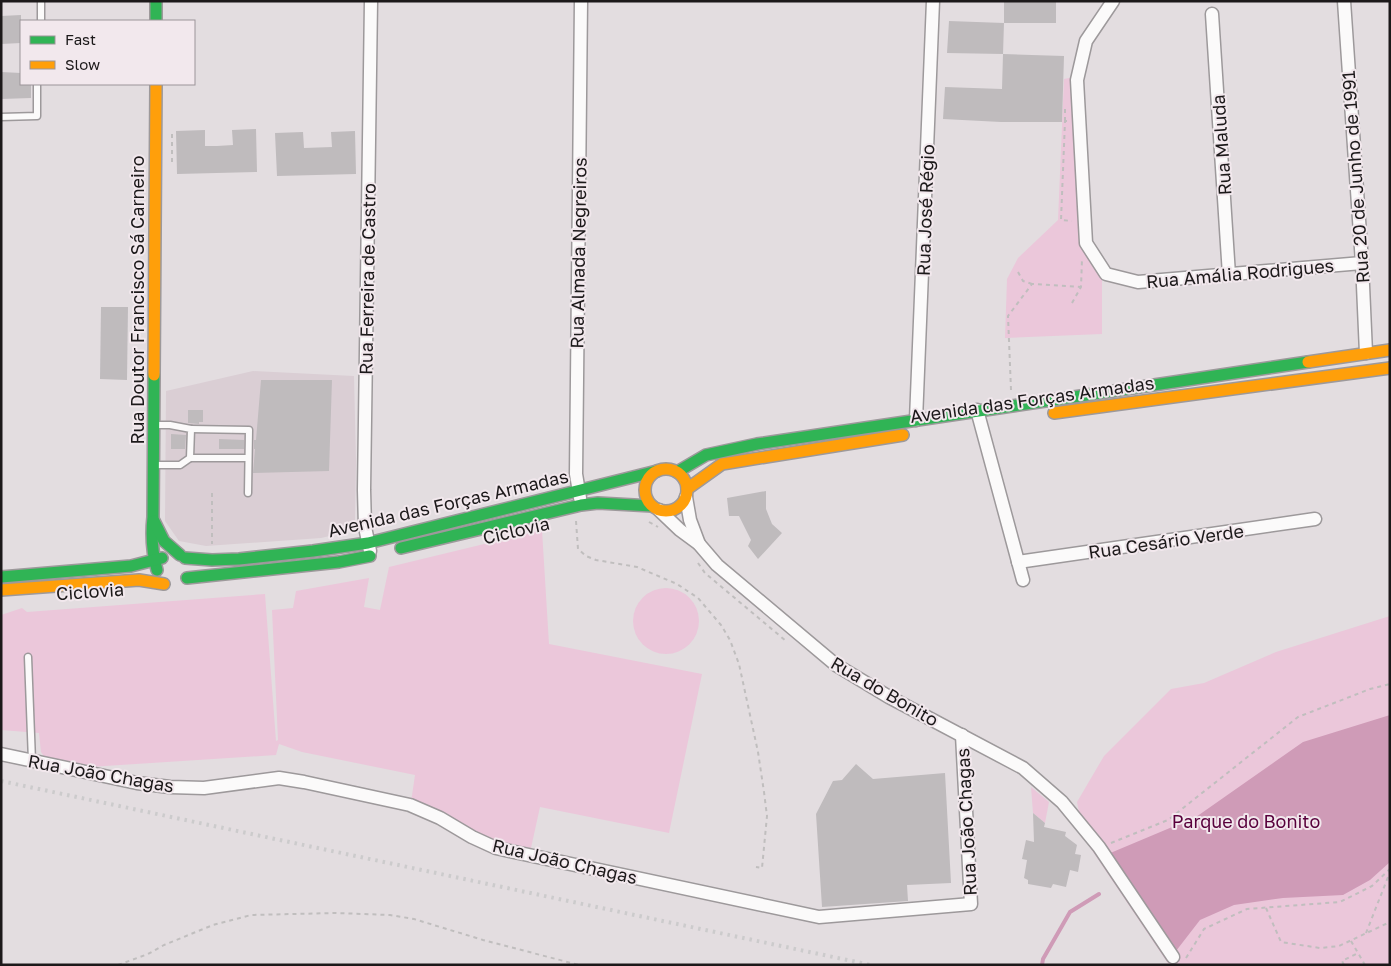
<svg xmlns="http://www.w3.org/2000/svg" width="1391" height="966" font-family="'Golos Text',sans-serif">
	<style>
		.built { fill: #daced4 }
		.green { fill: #ebc7da }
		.water { fill: #cf9bb7 }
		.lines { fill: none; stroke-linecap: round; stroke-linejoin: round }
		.stream { stroke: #cf9bb7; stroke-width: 4 }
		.building { fill: #bfbbbd }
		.lane-casing { stroke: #9d999b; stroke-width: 9 }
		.street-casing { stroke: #9d999b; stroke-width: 15 }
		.fast-casing { stroke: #9d999b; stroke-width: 14 }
		.slow-casing { stroke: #9d999b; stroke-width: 14 }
		.path { stroke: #c0bebe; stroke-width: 2; stroke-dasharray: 4 4; stroke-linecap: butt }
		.lane { stroke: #fbfafa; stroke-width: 6 }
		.street { stroke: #fbfafa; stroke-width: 12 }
		.fast { stroke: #30b455; stroke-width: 11 }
		.slow { stroke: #ff9f0a; stroke-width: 11 }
		.rail { stroke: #cccbcc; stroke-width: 4; stroke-dasharray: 2.5 5; stroke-linecap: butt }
		.labels { text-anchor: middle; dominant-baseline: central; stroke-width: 4; stroke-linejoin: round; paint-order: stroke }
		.street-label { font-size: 18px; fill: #1c191a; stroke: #f2e8ed }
		.park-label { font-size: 18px; fill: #58003c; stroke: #f2e8ed }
	</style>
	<rect width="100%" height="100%" fill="#e3dde0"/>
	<polygon class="built" points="253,371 354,376 356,461 355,520 346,532 321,538 206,546 179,541 165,521 166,391"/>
	<g class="green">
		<polygon points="1074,77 1081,238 1102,274 1102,334 1005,338 1007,279 1018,258 1058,220 1064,79"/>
		<polygon points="542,530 549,644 702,674 669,833 540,807 531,848 486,841 411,802 415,775 302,752 279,744 276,755 89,767 46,759 41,752 39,733 1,730 1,615 22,608 27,612 265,594 276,741 278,740 272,610 293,608 296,591 369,578 364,607 380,610 389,567"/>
		<circle cx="666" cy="621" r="33"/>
		<polygon points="1390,616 1390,965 1169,965 1085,840 1077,802 1104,756 1171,689 1204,683 1276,652"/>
		<polygon points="1031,787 1049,802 1045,823 1033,813"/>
	</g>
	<polygon class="water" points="1390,715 1390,862 1370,880 1343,895 1283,898 1234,905 1200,920 1176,951 1108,854 1196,817 1303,742"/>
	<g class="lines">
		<polyline class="stream" points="1042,965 1043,959 1070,912 1099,894"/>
	</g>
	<g class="building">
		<rect x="1004" y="1" width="52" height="22"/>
		<polygon points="21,15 21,43 1,44 1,16"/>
		<polygon points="949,21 1004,23 1003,54 947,53"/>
		<polygon points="1003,54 1064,56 1062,122 1001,122 943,119 945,87 1002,89"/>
		<polygon points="1,72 21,73 21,84 31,84 31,98 1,99"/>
		<polygon points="256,129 257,172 177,174 176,131 205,130 205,146 217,146 233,145 232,130"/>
		<polygon points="355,131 356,174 277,176 275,133 303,132 304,148 332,147 331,132"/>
		<polygon points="101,307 128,307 127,380 100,379"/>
		<polygon points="261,380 332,380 329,471 253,473 255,449 254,449 254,440 256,440"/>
		<polygon points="188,410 203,410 203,422 199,422 199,424 188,423"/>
		<polygon points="171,434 186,435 185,449 171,449"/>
		<polygon points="219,439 244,440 244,449 219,449"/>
		<polygon points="766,491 766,509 772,524 782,533 758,559 748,546 751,540 739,516 729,516 727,498"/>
		<polygon points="856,764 873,779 945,773 951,883 907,885 908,901 822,907 816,814 833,781 842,780"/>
		<polygon points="1033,813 1045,823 1044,827 1066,832 1065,836 1077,845 1075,854 1081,855 1078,872 1070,870 1066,887 1053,884 1051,888 1028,884 1028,880 1024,878 1027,860 1022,859 1026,840 1034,842"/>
	</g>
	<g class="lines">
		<g class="lane-casing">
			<g id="lane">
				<polyline points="41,21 41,1"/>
				<polyline points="1,117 37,116 37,84"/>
				<polyline points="191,429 249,430 248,493"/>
				<polyline points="190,458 248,458"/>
				<polyline points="154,465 180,465 190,458 191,429 170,425 156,425"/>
				<polyline points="28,657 32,761"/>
			</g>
		</g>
		<g class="street-casing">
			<g id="street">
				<polyline points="1113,1 1086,41 1077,80 1086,243 1106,274 1138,282 1362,263"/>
				<polyline points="1344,1 1362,263 1366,353"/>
				<polyline points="1212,14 1229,275"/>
				<polyline points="977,410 1023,580"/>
				<polyline points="916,420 933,1"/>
				<polyline points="686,497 690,520 699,544"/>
				<polyline points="580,498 576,474 581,1"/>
				<polyline points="659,510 680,530 699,544 717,565 836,665 889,697 1023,768 1062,802 1099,847 1173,957"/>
				<polyline points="370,551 365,527 364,490 371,1"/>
				<polyline points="1018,562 1315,519"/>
				<polyline points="1,754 137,783 170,787 204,788 279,778 304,782 410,805 440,818 472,837 496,848 819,917 971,904 962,735"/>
			</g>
		</g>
		<g class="fast-casing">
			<g id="fast">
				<polyline points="156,1 156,21"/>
				<path d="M 154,375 L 153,517 C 151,535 152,552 157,570"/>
				<polyline points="677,472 706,455 757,444 1308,362"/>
				<polyline points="154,521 164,541 180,555"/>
				<polyline points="401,548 581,505 598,503 652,506"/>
				<polyline points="185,558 212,560 239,559 313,551 368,543 657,471"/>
				<polyline points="1,577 131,566 162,558"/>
				<polyline points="187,578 339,562 370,556"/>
			</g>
		</g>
		<g class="slow-casing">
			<g id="slow">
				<polyline points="1308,362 1390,350"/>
				<polyline points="154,375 156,84"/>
				<polyline points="1054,413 1390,368"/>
				<circle cx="666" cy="490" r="21"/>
				<polyline points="687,489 722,464 903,435"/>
				<polyline points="1,590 139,580 164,584"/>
			</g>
		</g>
		<g class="path">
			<polyline points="1065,121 1065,106"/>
			<polyline points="1067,121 1065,121 1061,220 1072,221"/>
			<polyline points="172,134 172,166"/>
			<polyline points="1018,272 1023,281 1032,284"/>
			<polyline points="1072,303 1081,287 1082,259"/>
			<polyline points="1011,390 1008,316 1032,284 1081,287"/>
			<polyline points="212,493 212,544"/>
			<polyline points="576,521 578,549 586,556 596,560 637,567 677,584 698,598 721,625 730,640 739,664 758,752 764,792 767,816 762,868 756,867"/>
			<polyline points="649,522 658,527"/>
			<polyline points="698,563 705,573 786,641"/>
			<polyline points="1111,843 1168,820 1298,717 1370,689 1390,684"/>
			<polyline points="1266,908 1281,942 1320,948 1339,946 1390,922"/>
			<polyline points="1366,933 1390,872"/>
			<polyline points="1351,941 1365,965"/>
			<polyline points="1186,958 1204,929 1247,909 1340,902 1372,886 1390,869"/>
			<polyline points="118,965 148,954 164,945 213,925 251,915 336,913 390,915 414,919 483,940 579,965"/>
			<polyline points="1344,965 1342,961 1358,953"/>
		</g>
		<use href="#lane" class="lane"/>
		<use href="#street" class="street"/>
		<use href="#fast" class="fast"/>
		<use href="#slow" class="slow"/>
		<polyline class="rail" points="1,781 871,965"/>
	</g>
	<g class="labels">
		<g class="street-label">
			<text transform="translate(1221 145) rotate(-94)">Rua Maluda</text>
			<text transform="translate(1355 177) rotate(-94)">Rua 20 de Junho de 1991</text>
			<text transform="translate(925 210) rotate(-88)">Rua José Régio</text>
			<text transform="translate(578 253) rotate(-89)">Rua Almada Negreiros</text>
			<text transform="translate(1240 273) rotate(-5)">Rua Amália Rodrigues</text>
			<text transform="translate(367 279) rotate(-89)">Rua Ferreira de Castro</text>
			<text transform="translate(137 300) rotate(-90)">Rua Doutor Francisco Sá Carneiro</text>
			<text transform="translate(1032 399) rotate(-8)">Avenida das Forças Armadas</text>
			<text transform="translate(448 503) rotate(-13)">Avenida das Forças Armadas</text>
			<text transform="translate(516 530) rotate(-13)">Ciclovia</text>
			<text transform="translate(1166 541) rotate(-8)">Rua Cesário Verde</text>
			<text transform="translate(90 591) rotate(-4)">Ciclovia</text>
			<text transform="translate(885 691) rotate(30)">Rua do Bonito</text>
			<text transform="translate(101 773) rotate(10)">Rua João Chagas</text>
			<text transform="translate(966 822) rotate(-93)">Rua João Chagas</text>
			<text transform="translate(565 861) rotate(13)">Rua João Chagas</text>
		</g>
		<g class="park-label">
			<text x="1246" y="821">Parque do Bonito</text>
		</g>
	</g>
	<rect width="1391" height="966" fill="none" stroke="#1c191a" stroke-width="5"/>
	<rect x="20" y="20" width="175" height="65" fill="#f2e8ed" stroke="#9c9599"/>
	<rect x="30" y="36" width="25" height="8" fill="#30b455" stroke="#9c9599"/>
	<text x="65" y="45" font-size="15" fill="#1c191a">Fast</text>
	<rect x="30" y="61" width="25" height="8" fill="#ff9f0a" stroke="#9c9599"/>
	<text x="65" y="70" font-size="15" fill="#1c191a">Slow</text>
</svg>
